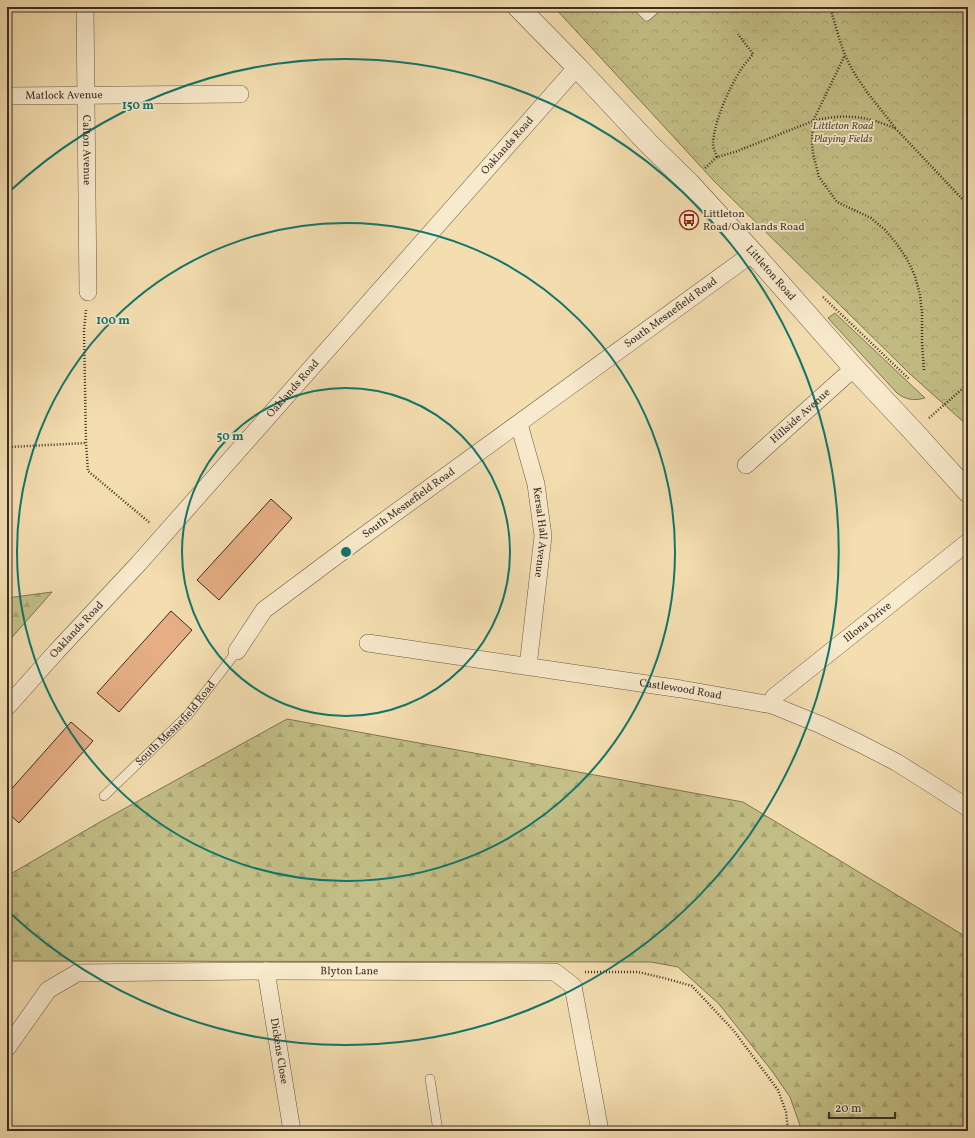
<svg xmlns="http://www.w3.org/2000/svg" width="975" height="1138" font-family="Vollkorn,serif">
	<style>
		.grass { fill: #c3bf86; stroke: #7e7656 }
		.forest { fill: url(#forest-firs); stroke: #7e7656 }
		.park { fill: url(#park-crowns); stroke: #7e7656 }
		.building { fill: #e6ae85; stroke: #392e26 }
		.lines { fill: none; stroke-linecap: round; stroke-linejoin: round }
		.service-casing { stroke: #685a48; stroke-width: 10 }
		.minor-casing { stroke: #685a48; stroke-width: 18 }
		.tertiary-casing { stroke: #685a48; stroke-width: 22 }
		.path { stroke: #392e26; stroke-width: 2.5; stroke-dasharray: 1 2; stroke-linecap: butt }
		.service { stroke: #f8eacc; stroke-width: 9 }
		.minor { stroke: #f8eacc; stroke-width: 17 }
		.tertiary { stroke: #f8eacc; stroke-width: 21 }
		.ring { fill: none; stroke: #0f766e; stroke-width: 2 }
		.labels { text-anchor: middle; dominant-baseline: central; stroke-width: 3.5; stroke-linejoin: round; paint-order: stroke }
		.street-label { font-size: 11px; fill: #392e26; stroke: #f8eacc }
		.park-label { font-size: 11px; font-style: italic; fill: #554b39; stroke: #f8eacc }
		.poi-label { font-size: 11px; fill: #392e26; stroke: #f8eacc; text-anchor: start }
		.centre { fill: #0f766e; stroke: #f8eacc; stroke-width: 2 }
		.ring-label { font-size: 12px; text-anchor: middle; font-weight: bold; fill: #0f766e; stroke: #f8eacc; stroke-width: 3.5; stroke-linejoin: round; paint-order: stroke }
	</style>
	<defs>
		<pattern id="forest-firs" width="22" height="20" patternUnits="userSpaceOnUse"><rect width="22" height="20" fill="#c3bf86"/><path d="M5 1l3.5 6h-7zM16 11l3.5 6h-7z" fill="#a8a474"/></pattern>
		<pattern id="park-crowns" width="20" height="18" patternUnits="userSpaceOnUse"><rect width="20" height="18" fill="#c3bf86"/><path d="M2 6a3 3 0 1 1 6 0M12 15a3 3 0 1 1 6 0" fill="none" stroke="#a8a474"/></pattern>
	</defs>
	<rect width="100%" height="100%" fill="#f4deb0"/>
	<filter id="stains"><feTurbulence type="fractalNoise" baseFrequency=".005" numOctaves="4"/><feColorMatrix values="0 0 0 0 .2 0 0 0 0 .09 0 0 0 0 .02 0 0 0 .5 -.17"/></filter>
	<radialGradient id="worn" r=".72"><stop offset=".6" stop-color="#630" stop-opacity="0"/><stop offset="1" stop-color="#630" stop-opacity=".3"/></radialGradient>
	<path class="grass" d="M 835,313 L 925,398 C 914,401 906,400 897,393 L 828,318 Z"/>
	<g class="forest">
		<polygon points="52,592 7,643 7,598"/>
		<polygon points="287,719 743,802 968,938 968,1131 802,1131 790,1097 772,1071 719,1004 678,967 651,962 7,961 7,876 100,822"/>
	</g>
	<polygon class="park" points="554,7 968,7 968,426 909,373 715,182"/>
	<g class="building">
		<polygon points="271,499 292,518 219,600 197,580"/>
		<polygon points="171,611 192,630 119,712 97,693"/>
		<polygon points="71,722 93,741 19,823 7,812 7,794"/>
	</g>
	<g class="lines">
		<g class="service-casing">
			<g id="service">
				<polyline points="638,7 647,16 657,7"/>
				<path id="s1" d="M 104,796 L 188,715 L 237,651"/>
				<polyline points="430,1079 438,1131"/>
			</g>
		</g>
		<g class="minor-casing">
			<g id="minor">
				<path id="s2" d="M 85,7 L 88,292"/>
				<path id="s3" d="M 7,96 L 240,94"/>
				<path id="s4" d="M 519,424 L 536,484 L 543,536 L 528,666"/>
				<path id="s5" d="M 746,465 L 854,368"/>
				<path id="s6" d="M 368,643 L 681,689 L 772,705 L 821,725 L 859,743 L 896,762 L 931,784 L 968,808"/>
				<path id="s7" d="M 237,651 L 264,610 L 355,542 L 753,253"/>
				<path id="s8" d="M 772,705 L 774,697 L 968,542"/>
				<path id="s9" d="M 7,707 L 56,652 L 139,563 L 577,67"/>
				<path id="s10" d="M 266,971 L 292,1131"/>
				<path id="s11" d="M 7,1048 L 48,990 L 77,973 L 266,971 L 555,972 L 573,986 L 600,1131"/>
			</g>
		</g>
		<g class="tertiary-casing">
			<g id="tertiary">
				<path id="s12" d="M 518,7 L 577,67 L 647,142 L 689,183 L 753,253 L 854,368 L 914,432 L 968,492"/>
			</g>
		</g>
		<g class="path">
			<path d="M 830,7 C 835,23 839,40 845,55 C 857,83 878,105 896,129"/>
			<path d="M 717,157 C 715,152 713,148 713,143 C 714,122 729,88 740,71 C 743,65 749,60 753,54 L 738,34"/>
			<polyline points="705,168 717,157 735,152 813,121 845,55"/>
			<polyline points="823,297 909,379"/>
			<polyline points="86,310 84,330 86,443 88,471 150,523"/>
			<path d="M 924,370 L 922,343 L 922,313 L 920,295 L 915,276 L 907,259 L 897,244 L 885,230 L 871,218 L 837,202 L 819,177 L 813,154 L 812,143 L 813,121 C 844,113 868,116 896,129 L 968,205"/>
			<polyline points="929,418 968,384"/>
			<polyline points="7,450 10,447 86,443"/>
			<polyline points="585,972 638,972 664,978 692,986 734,1031 778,1090 786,1112 788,1129 787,1131"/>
		</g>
		<use href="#service" class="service"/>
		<use href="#minor" class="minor"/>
		<use href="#tertiary" class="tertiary"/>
	</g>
	<g class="ring">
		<circle cx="346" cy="552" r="164"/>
		<circle cx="346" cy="552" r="329"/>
		<path d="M10 191A493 493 0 1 1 10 913"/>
	</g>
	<defs>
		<g id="bus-ring" transform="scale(1)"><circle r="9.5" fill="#f8eacc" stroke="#8f2418" stroke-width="1.5"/><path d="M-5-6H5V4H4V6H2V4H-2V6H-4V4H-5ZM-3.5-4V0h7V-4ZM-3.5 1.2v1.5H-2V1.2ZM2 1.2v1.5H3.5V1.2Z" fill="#8f2418"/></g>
	</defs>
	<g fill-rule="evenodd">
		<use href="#bus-ring" x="689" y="220"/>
	</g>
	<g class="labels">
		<g class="street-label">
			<text stroke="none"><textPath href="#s3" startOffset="57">Matlock Avenue</textPath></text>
			<text stroke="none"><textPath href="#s9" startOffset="752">Oaklands Road</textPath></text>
			<text stroke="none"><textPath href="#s2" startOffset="143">Calton Avenue</textPath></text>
			<text stroke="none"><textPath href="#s12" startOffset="367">Littleton Road</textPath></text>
			<text stroke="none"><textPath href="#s7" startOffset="553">South Mesnefield Road</textPath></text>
			<text stroke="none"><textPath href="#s9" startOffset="428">Oaklands Road</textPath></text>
			<text stroke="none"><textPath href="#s5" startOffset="73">Hillside Avenue</textPath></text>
			<text stroke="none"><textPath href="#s7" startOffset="229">South Mesnefield Road</textPath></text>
			<text stroke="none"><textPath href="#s4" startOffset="111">Kersal Hall Avenue</textPath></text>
			<text stroke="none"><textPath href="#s8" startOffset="128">Illona Drive</textPath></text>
			<text stroke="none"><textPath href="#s9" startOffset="104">Oaklands Road</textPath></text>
			<text stroke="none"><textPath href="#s6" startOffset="316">Castlewood Road</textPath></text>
			<text stroke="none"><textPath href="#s1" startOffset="102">South Mesnefield Road</textPath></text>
			<text stroke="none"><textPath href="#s11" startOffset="377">Blyton Lane</textPath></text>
			<text stroke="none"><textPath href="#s10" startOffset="81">Dickens Close</textPath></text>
		</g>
		<g class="park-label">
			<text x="843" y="126">Littleton Road<tspan x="843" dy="13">Playing Fields</tspan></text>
		</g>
		<g class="poi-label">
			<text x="703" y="214">Littleton<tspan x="703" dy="13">Road/Oaklands Road</tspan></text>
		</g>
	</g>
	<circle cx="346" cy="552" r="6" class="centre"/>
	<g class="ring-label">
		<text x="138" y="109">150 m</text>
		<text x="113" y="324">100 m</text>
		<text x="230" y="440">50 m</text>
	</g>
	<rect width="975" height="1138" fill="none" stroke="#f4deb0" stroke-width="24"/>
	<rect x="8" y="8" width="959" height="1122" fill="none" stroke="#392e26" stroke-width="2"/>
	<rect x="12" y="12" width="951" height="1114" fill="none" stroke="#392e26"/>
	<path d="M829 1112v6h66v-6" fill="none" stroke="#392e26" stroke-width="2"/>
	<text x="835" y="1112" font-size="12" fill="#392e26" stroke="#f8eacc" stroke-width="3" paint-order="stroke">20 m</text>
	<rect width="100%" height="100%" filter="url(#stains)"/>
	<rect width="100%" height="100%" fill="url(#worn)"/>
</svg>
